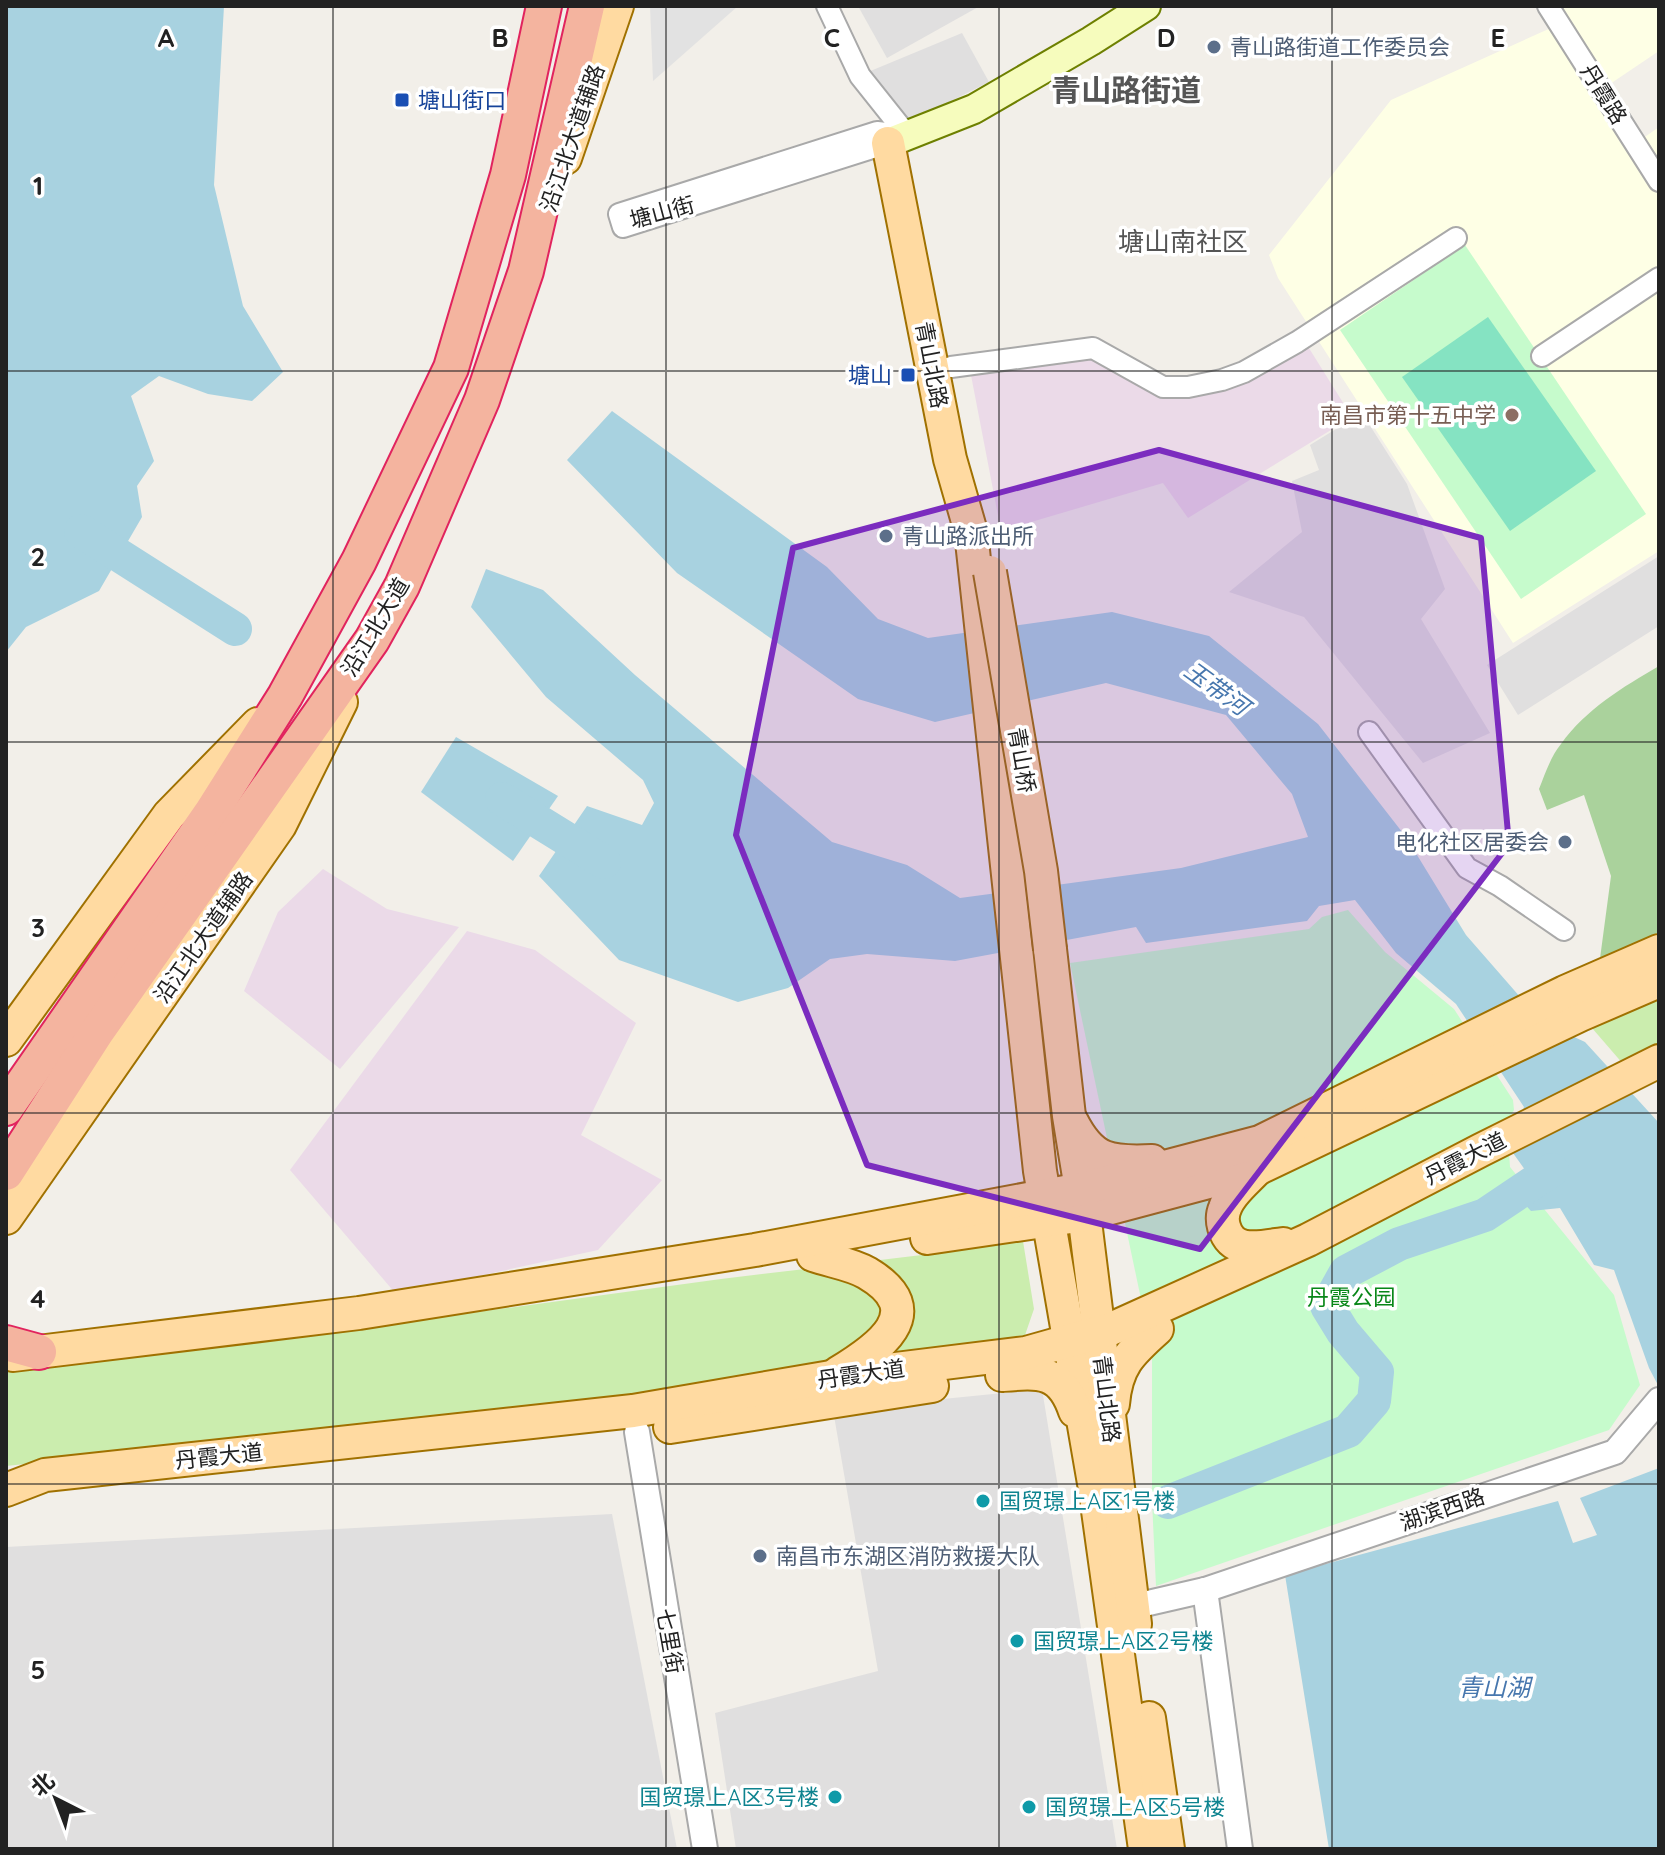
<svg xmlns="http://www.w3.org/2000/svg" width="1665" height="1855" font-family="Quicksand,'Noto Sans SC',sans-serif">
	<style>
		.residential { fill: #e0dfdf }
		.industrial { fill: #ebdae8 }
		.education { fill: #feffe5 }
		.grass { fill: #cbedae }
		.forest { fill: #aad29c }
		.park { fill: #c6fbcc }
		.pitch { fill: #85e3c2 }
		.parking { fill: #e2e2e2 }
		.water { fill: #a8d2e0 }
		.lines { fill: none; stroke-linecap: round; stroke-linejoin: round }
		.river { stroke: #a8d2e0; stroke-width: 34 }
		.minor-casing { stroke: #a9a9a9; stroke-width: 24 }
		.tertiary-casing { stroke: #a9a9a9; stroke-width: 28 }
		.secondary-casing { stroke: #6e8001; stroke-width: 32 }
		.primary-casing { stroke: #a07100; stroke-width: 36 }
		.trunk-casing { stroke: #e1245e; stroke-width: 38 }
		.minor { stroke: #fff; stroke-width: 20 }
		.tertiary { stroke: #fff; stroke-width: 24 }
		.secondary { stroke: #f6fcbd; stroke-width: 28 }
		.primary { stroke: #ffdaa1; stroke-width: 32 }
		.trunk { stroke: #f4b49f; stroke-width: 34 }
		.primary-bridge-casing { stroke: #a07100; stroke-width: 36; stroke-linecap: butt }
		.primary-bridge { stroke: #ffdaa1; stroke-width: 32 }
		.marked { fill: #7b2cbf; fill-opacity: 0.2; stroke: #7b2cbf; stroke-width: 6; stroke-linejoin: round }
		.grid { fill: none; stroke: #222; stroke-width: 2; stroke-opacity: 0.55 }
		.service-dot { fill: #5c6f8a; stroke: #fff; stroke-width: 3 }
		.transit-dot { fill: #1a4fb4; stroke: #fff; stroke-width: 3 }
		.education-dot { fill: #8d6e63; stroke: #fff; stroke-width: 3 }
		.culture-dot { fill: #0f9aa8; stroke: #fff; stroke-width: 3 }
		.labels { text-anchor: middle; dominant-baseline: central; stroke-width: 7; stroke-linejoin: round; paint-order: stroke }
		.service-label { font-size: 22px; fill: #4e5e75; stroke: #fff; text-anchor: start }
		.street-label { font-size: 22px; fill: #222; stroke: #fff }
		.transit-label { font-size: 22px; fill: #164399; stroke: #fff; text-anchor: start }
		.education-label { font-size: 22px; fill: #785e54; stroke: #fff; text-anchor: end }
		.park-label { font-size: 22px; fill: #088718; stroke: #fff }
		.culture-label { font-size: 22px; fill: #0d838f; stroke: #fff; text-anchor: start }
		.water-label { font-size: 24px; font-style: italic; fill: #4777ae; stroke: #fff }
		.quarter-label { font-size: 26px; fill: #555; stroke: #fff }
		.district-label { font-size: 30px; font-weight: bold; fill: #555; stroke: #fff }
		.grid-label { font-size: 26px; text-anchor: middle; font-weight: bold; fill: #222; stroke: #fff; stroke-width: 7; stroke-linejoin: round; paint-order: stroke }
	</style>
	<rect width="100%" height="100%" fill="#f2efe9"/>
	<g class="residential">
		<polygon points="858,6 980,6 887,58"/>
		<polygon points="962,33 989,82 901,126 868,72"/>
		<polygon points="1362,413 1407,484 1445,589 1421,619 1490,733 1423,763 1304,617 1229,592 1302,532 1292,481 1319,470 1310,445"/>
		<polygon points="1659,556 1659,626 1518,715 1487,665"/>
		<polygon points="1042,1389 1117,1849 736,1849 715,1713 878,1671 833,1410"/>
		<polygon points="612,1514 677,1849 6,1849 6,1547"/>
	</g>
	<g class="industrial">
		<polygon points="1307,345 1352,417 1188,518 1163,483 1001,531 970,370 1093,357 1161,397 1196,394"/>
		<polygon points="323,869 387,909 459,927 340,1069 244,991 278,912"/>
		<polygon points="467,931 535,950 636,1023 581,1135 662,1180 598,1250 396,1294 290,1170"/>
	</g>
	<g class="education">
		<polygon points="1560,6 1659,6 1659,51 1610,84"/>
		<polygon points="1553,27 1632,146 1659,127 1659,551 1513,643 1278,278 1269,255 1391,100"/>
	</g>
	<g class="grass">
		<polygon points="1659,998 1659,1047 1624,1065 1592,1028"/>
		<polygon points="1022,1235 1034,1309 1024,1338 634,1400 6,1466 6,1366 367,1327 721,1279 947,1252"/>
	</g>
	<path class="forest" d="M 1659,666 L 1659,932 L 1599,966 L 1611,876 L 1584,795 L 1547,810 L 1539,789 C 1545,774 1551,756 1561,744 C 1586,709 1623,687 1659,666 Z"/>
	<g class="park">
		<polygon points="1465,245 1646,514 1521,599 1340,330"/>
		<polygon points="1348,910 1385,952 1454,1009 1513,1100 1514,1110 1507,1122 1510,1167 1614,1295 1640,1385 1609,1430 1156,1586 1152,1501 1152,1351 1070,963 1309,929 1322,917"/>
	</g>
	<polygon class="pitch" points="1488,317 1596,471 1510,531 1402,377"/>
	<polygon class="parking" points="650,6 738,6 653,81"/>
	<g class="water">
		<polygon points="6,6 224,6 214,185 243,306 283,372 252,401 208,394 159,376 131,396 154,461 137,486 142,517 99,591 26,627 6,652"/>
		<polygon points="612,411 827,567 878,619 928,638 1112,612 1209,636 1318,724 1406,837 1466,935 1542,1022 1585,1042 1659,1123 1659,1387 1649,1368 1614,1270 1594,1265 1560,1208 1531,1211 1515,1194 1528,1174 1508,1146 1524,1107 1456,1004 1396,953 1355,900 1319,906 1307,921 1146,943 1136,927 955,961 867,954 830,959 788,988 738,1002 619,960 539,876 587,806 642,825 654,803 643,780 546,697 471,607 486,569 543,590 635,675 832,842 907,865 960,898 1181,868 1308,837 1292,794 1226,715 1106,683 935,722 858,699 677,573 567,460"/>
		<polygon points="456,737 558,796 513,861 421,792"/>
		<polygon points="1659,1468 1659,1849 1329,1849 1285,1575 1558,1501 1573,1543 1597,1535 1580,1498"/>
	</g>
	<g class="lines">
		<g class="river">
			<polyline points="81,531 235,629"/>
			<polyline points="502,799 604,862"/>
			<polyline points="1168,1502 1348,1431 1374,1401 1377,1372 1343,1332 1327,1306 1346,1272 1399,1244 1485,1215 1552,1170"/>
		</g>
		<g class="minor-casing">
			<g id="minor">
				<polyline points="827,6 860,76 907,135"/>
				<polyline points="1548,6 1659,181"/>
				<polyline points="888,143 623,227 619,214 877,132 903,135"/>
				<polyline points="1542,356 1659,278"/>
				<polyline points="951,367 1093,348 1163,387 1188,387 1222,380 1244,372 1297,342 1456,238"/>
				<polyline points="1369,732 1467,868 1500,886 1564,930"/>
			</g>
		</g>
		<g class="tertiary-casing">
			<g id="tertiary">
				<polyline points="637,1432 705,1849"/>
				<polyline points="1205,1590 1240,1849"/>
				<polyline points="1118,1610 1205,1590 1615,1452 1659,1400"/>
			</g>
		</g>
		<g class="secondary-casing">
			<polyline id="secondary" points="888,143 974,109 1091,41 1146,6"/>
		</g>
		<g class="primary-casing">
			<g id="primary">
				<polyline points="888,143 950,459 971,532 1040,1171 1095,1489 1145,1849"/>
				<polyline points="565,158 617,6"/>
				<polyline points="1050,949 1069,1116 1081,1189 1135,1624"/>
				<polyline points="6,1040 169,815 258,724"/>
				<path d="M 1072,1122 C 1092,1161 1110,1163 1152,1161"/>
				<path d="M 1257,1169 C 1246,1181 1230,1193 1225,1208 C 1222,1215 1222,1220 1224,1227 C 1232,1255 1260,1247 1283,1244"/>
				<polyline points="6,1218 280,825 341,702"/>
				<polyline points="927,1238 1084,1215 1257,1169 1580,1015 1659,981"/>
				<path d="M 813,1255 C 830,1261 852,1264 867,1273 C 933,1312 876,1350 838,1373"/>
				<polyline points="13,1355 359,1313 755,1250 1081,1189 1260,1142 1565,992 1659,951"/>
				<path d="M 1002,1375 C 1040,1372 1061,1370 1075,1411"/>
				<path d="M 1113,1404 C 1116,1366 1130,1353 1157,1329"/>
				<polyline points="670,1427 932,1386"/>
				<polyline points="6,1490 45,1475 633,1411 831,1377 1026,1353 1111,1329 1308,1240 1481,1150 1659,1061"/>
				<polyline points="1149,1718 1168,1849"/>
			</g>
		</g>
		<g class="trunk-casing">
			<g id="trunk">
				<polyline points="6,1108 211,813 285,696 359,561 451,368 508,175 544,6"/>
				<polyline points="6,1173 96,1033 372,640 402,586 482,400 526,271 587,6"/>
				<polyline points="6,1343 39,1352"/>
			</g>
		</g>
		<use href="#minor" class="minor"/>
		<use href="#tertiary" class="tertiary"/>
		<use href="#secondary" class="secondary"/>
		<use href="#primary" class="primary"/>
		<use href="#trunk" class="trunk"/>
		<g class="primary-bridge-casing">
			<polyline id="primary-bridge" points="990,572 1041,871 1050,949"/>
		</g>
		<use href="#primary-bridge" class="primary-bridge"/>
	</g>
	<path class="marked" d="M 1159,450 L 1481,538 L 1509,844 L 1200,1249 L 867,1165 L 736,835 L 793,548 Z"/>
	<path class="grid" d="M 333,6 L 333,1849M 666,6 L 666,1849M 999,6 L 999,1849M 1332,6 L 1332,1849M 6,371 L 1659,371M 6,742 L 1659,742M 6,1113 L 1659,1113M 6,1484 L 1659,1484"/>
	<g class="service-dot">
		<circle cx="1214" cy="47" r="8"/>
		<circle cx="886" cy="536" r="8"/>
		<circle cx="1565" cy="842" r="8"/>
		<circle cx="760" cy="1556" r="8"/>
	</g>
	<g class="transit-dot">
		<rect x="394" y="92" width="16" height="16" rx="4"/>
		<rect x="900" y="367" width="16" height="16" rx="4"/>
	</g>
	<circle class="education-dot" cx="1512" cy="415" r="8"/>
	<g class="culture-dot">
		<circle cx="983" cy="1501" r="8"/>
		<circle cx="1017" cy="1641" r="8"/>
		<circle cx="835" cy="1797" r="8"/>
		<circle cx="1029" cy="1807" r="8"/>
	</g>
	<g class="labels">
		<g class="service-label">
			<text x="1230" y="47">青山路街道工作委员会</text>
			<text x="902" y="536">青山路派出所</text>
			<text x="1549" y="842" text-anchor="end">电化社区居委会</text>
			<text x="776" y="1556">南昌市东湖区消防救援大队</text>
		</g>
		<g class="street-label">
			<text transform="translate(1604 94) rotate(58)">丹霞路</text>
			<text transform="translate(572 138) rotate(-71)">沿江北大道辅路</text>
			<text transform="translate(662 212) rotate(-15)">塘山街</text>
			<text transform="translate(932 365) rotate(79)">青山北路</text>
			<text transform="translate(375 627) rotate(-59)">沿江北大道</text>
			<text transform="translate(1022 760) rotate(80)">青山桥</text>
			<text transform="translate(203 937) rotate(-55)">沿江北大道辅路</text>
			<text transform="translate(1465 1158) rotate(-27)">丹霞大道</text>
			<text transform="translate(861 1374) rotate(-8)">丹霞大道</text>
			<text transform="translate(1107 1399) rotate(83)">青山北路</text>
			<text transform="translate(219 1456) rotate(-6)">丹霞大道</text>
			<text transform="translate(1442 1509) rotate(-19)">湖滨西路</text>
			<text transform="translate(670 1641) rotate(80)">七里街</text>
		</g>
		<g class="transit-label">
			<text x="418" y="100">塘山街口</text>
			<text x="892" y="375" text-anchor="end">塘山</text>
		</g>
		<g class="education-label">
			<text x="1496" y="415">南昌市第十五中学</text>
		</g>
		<g class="park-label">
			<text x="1351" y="1297">丹霞公园</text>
		</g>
		<g class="culture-label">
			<text x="999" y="1501">国贸璟上A区1号楼</text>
			<text x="1033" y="1641">国贸璟上A区2号楼</text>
			<text x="819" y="1797" text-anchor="end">国贸璟上A区3号楼</text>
			<text x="1045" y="1807">国贸璟上A区5号楼</text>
		</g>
		<g class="water-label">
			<text transform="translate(1217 688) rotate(36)">玉带河</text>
			<text x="1494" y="1687">青山湖</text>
		</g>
		<g class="quarter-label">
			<text x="1183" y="241">塘山南社区</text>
		</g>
		<g class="district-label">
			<text x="1126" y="90">青山路街道</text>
		</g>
	</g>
	<g class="grid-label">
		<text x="166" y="47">A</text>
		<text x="500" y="47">B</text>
		<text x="832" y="47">C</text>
		<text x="1166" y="47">D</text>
		<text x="1498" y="47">E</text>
		<text x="38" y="195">1</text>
		<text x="38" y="566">2</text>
		<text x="38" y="937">3</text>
		<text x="38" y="1308">4</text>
		<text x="38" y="1679">5</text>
	</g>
	<rect width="1665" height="1855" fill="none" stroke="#222222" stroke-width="16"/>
	<g transform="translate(56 1799) rotate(318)" stroke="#ffffff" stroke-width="6" paint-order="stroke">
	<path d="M0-6L14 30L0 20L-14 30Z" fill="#222222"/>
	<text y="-12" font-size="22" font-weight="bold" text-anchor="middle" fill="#222222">北</text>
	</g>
</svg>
